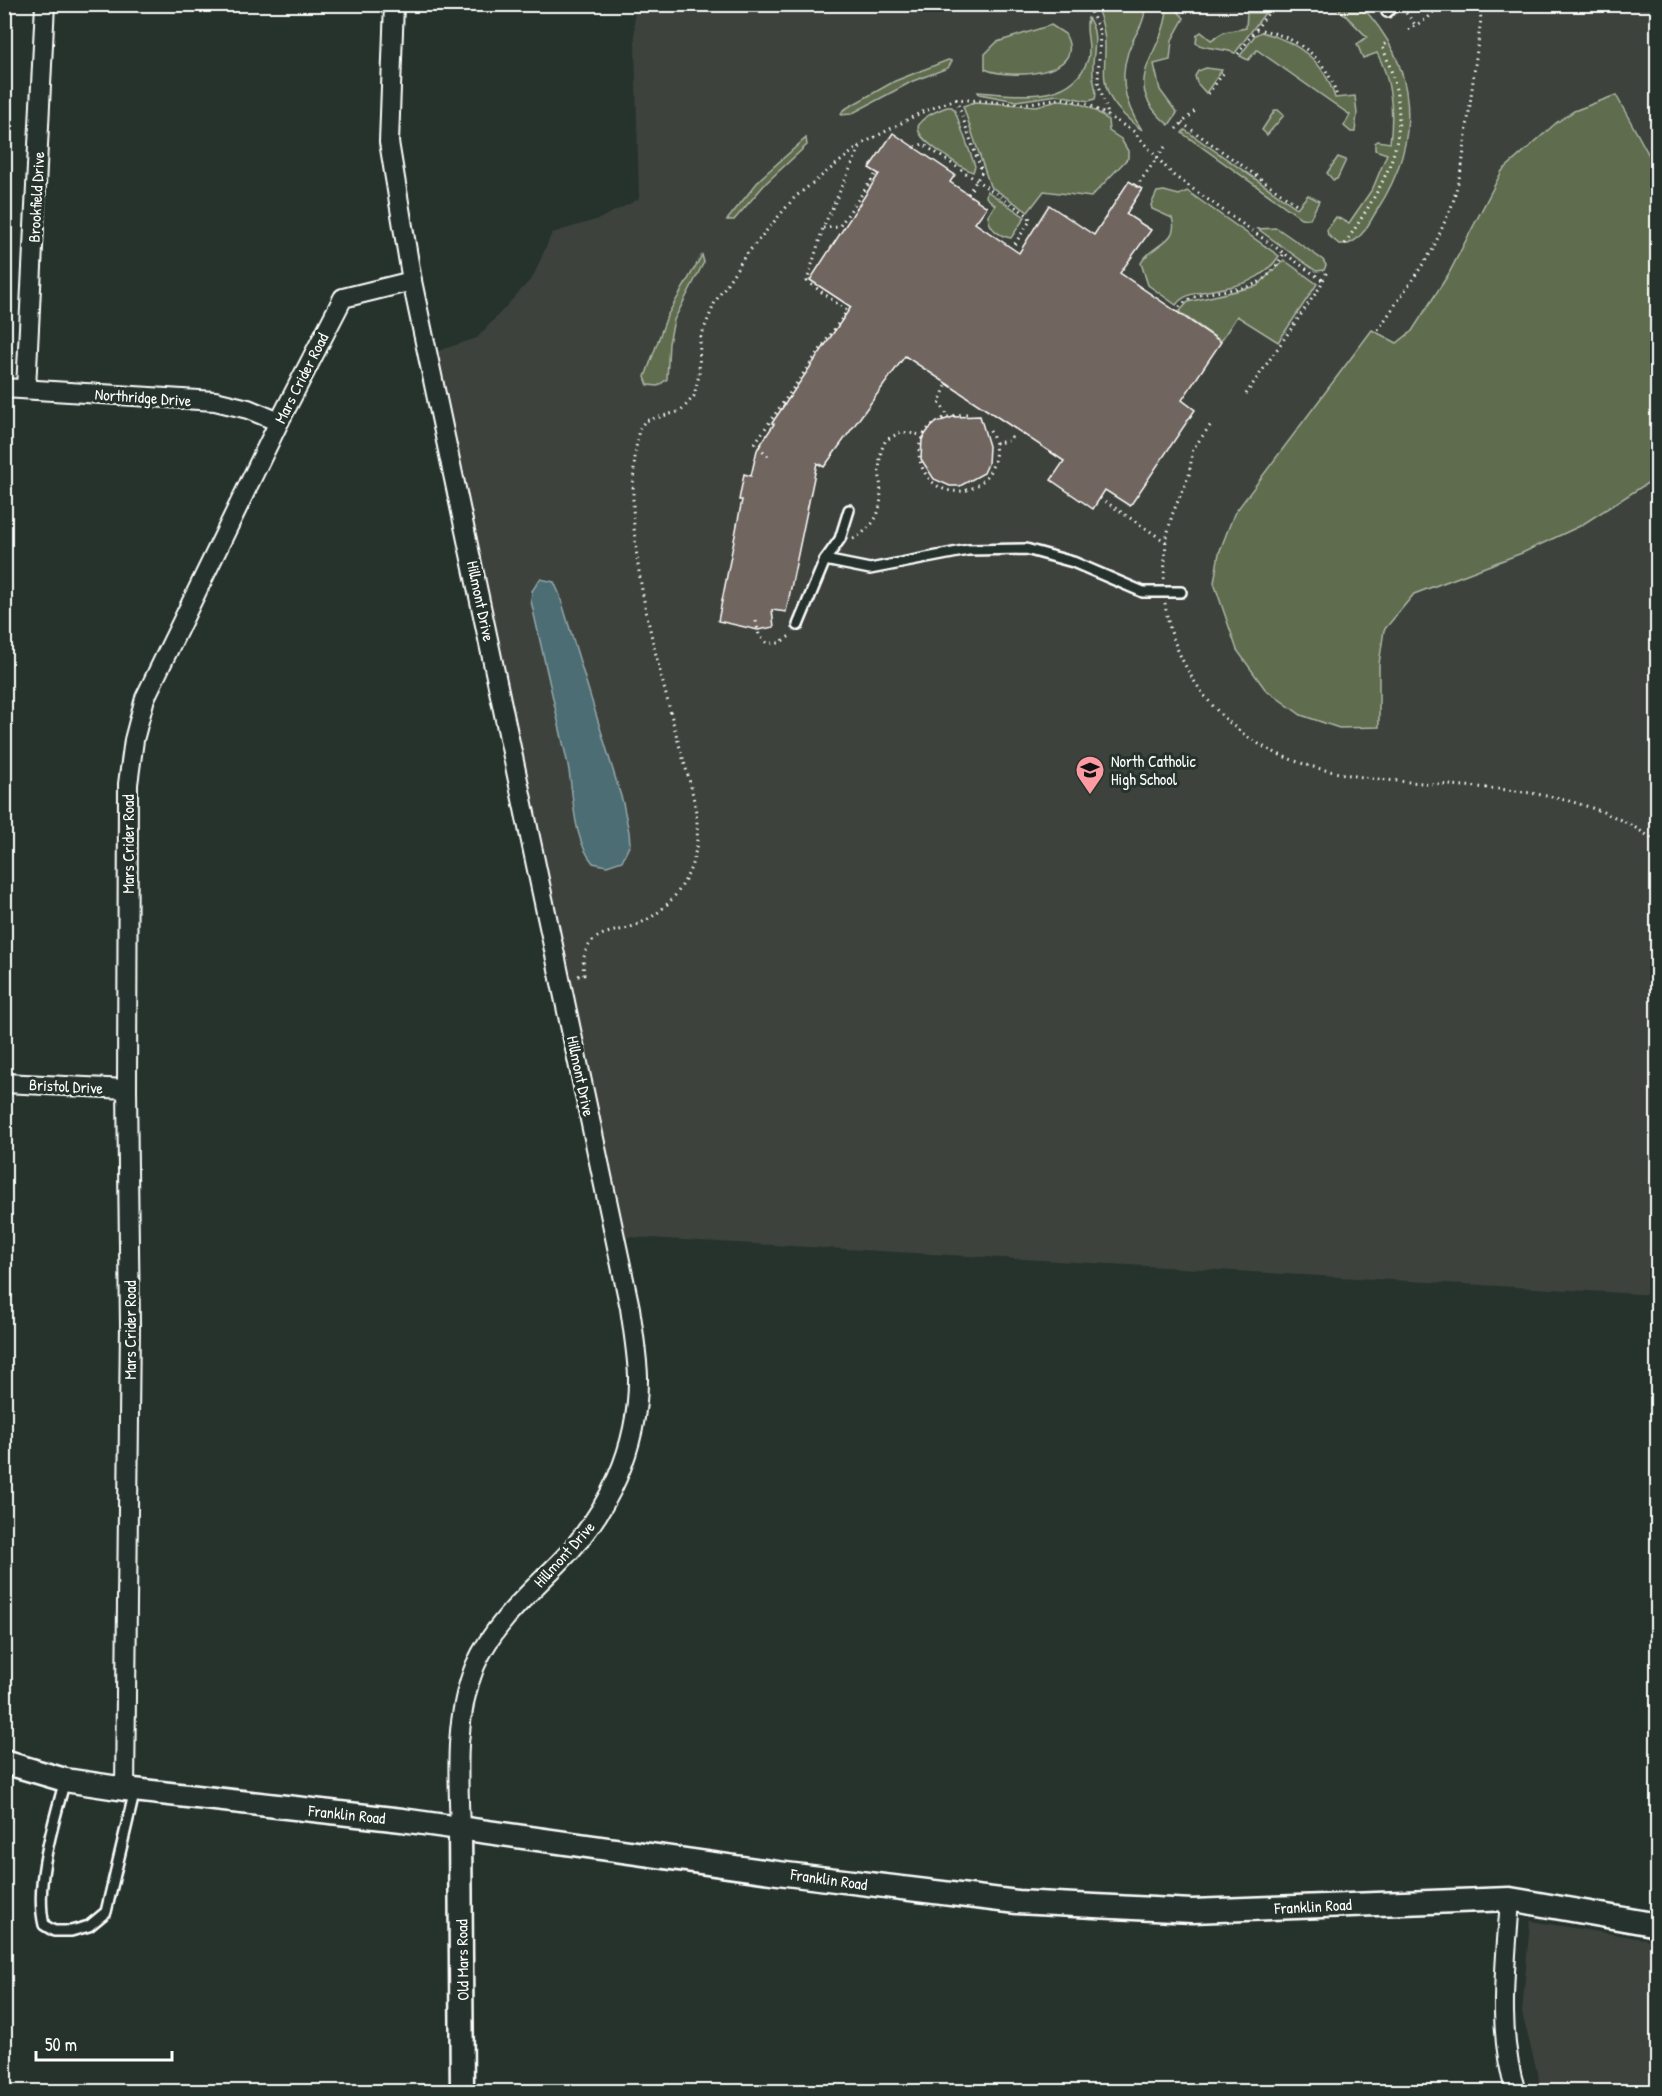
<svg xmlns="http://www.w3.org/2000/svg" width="1662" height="2096" font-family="'Patrick Hand',sans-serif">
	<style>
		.built { fill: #3c423c }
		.green { fill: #5e6c4d; stroke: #aeb6a6; stroke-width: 1.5 }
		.water { fill: #4c6d73; stroke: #94a7ab; stroke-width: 1.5 }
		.building { fill: #71655e; stroke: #fff; stroke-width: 1.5 }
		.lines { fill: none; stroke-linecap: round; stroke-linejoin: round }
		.service-casing { stroke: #fff; stroke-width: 14 }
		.minor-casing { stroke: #fff; stroke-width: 22 }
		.tertiary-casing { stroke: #fff; stroke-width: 27 }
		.path { stroke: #fff; stroke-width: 3; stroke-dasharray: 1.5 4.5; stroke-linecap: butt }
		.service { stroke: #26332d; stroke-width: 9 }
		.minor { stroke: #26332d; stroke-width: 18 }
		.tertiary { stroke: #26332d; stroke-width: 22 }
		.labels { text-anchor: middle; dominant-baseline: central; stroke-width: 6; stroke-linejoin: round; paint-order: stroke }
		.street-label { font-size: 16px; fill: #fff; stroke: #26332d }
		.poi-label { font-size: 16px; fill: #fff; stroke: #26332d; text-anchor: start }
	</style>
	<rect width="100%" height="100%" fill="#26332d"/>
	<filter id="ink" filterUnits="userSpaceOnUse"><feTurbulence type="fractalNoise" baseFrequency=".0167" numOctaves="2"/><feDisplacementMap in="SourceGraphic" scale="12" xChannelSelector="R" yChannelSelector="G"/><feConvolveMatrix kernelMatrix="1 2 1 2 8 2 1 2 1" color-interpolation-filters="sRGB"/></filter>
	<g filter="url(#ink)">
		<g class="built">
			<polygon points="634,5 1657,5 1657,1295 614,1236 429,354 477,338 533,277 552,233 599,219 639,199"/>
			<polygon points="1530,1921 1657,1941 1657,2091 1542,2091 1522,2013"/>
		</g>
		<g class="green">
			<path d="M 1103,5 L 1145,5 C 1146,18 1139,29 1133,40 C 1117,73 1123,102 1142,130 C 1077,83 1122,63 1096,7 Z"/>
			<path d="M 1167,5 L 1177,5 L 1174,7 L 1184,18 L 1172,40 L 1170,60 L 1154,64 L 1160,90 L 1177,113 L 1169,125 C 1113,80 1168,52 1167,5 Z"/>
			<path d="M 1335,5 L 1360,5 C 1419,65 1422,141 1377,210 C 1370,222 1362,239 1348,244 L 1339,244 L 1328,235 L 1327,230 L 1336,217 L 1349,223 L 1373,188 L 1387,154 L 1375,150 L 1375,143 L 1378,141 L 1390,143 C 1394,112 1392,81 1377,53 L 1363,58 L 1357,44 L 1367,37 Z"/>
			<path d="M 1247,13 L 1265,13 L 1235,53 C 1224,48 1202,49 1196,43 L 1197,35 L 1201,32 L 1211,40 L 1224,32 L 1246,28 Z"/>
			<path d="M 1088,18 C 1101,35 1091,56 1093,75 C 1093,83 1098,91 1095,99 L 1089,101 L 1058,95 L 1016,101 L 979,94 L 978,92 C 1015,94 1072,106 1088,59 C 1092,45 1084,31 1088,18 Z"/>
			<path d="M 1051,25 L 1065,34 C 1089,76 1008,80 985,69 L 985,54 L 997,42 Z"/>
			<path d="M 1261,32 C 1298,42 1324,60 1335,98 L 1355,96 L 1357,114 L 1355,132 L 1351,132 L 1344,126 L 1350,115 L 1257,50 L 1248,60 L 1240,56 L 1255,35 Z"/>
			<polygon points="948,60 952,61 948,68 913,81 851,114 841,115 843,110 895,81"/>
			<polygon points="1206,68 1222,70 1206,93 1197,83 1195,76 1198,71"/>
			<polygon points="1616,95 1657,170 1657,477 1580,526 1522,553 1414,594 1384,630 1379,664 1379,727 1339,728 1301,715 1265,689 1237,650 1214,583 1219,553 1234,514 1372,330 1397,343 1412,331 1448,275 1502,171 1556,123 1574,111"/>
			<path d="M 1057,100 C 1078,101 1093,107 1108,120 L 1109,131 L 1121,139 L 1128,151 L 1128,158 L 1091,197 L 1044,191 L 1028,212 L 990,186 L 963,106 L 975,102 L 1037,106 Z"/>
			<path d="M 947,107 L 952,107 L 955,111 L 975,166 L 973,172 C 963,169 953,161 944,155 C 912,133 906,122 947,107 Z"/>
			<polygon points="1275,110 1278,110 1284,115 1267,135 1262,130"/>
			<polygon points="1185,130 1297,208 1308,195 1319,201 1310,219 1301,218 1182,133"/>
			<polygon points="806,138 807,145 766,183 734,220 727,220 761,178"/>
			<polygon points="1338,157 1346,160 1337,179 1333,180 1327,173"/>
			<path d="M 987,191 L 1025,217 L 1011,238 C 999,236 989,229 988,216 L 995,205 L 986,197 Z"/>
			<path d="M 1164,191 L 1179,195 L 1187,191 L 1279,256 C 1250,301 1191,281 1176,305 L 1148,285 L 1141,263 C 1150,245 1181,242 1172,218 L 1152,209 L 1151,205 L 1157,192 Z"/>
			<polygon points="1277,228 1323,260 1326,265 1324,270 1316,271 1258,229"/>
			<polygon points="702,255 704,262 674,320 669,343 667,379 658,386 648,385 645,377 667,316"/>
			<polygon points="1284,260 1317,284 1278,342 1237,316 1221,341 1179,312 1188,302 1257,286"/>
		</g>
		<path class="water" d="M 540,579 L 554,582 L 559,593 L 623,803 L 629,832 L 630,844 L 622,861 L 607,866 L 593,863 C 572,838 574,795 568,765 C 556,710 543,656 531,601 L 532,591 Z"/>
		<g class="building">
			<polygon points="893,133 955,175 950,182 987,207 975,223 1019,253 1049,205 1094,235 1129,181 1142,189 1126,214 1151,230 1120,273 1221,342 1182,400 1195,410 1130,506 1105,490 1093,509 1051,480 1064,461 905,356 824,467 817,463 786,612 772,610 774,627 758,630 718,621 742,500 739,500 744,474 751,476 757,450 774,424 772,423 851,307 810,280 879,174 869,168"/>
			<polygon points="980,416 989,446 988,464 984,473 960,486 950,486 934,479 921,459 922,439 929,429 937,422 953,417"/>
		</g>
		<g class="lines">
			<g class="service-casing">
				<g id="service">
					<polyline points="1066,4 1066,5"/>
					<polyline points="1387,12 1397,4"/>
					<polyline points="825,560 870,569 968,550 1026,549 1073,562 1143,592 1181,592"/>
					<polyline points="798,625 825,560 840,539 849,510"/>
					<path d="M 65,1780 C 54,1822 34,1883 44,1925 L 54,1931 L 71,1931 L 89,1926 L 106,1912 L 135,1790"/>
				</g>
			</g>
			<g class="minor-casing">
				<g id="minor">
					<path d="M 412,281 L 630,1308 C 633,1330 637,1353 638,1376 C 639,1447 608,1514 558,1564 C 528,1594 492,1626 475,1666 C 454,1718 458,1775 460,1829"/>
					<polyline points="4,388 215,401 248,409 279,422"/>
					<polyline points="26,389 45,4"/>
					<polyline points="4,1083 127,1089"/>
					<polyline points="125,1789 130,1325 127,1089 128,784 134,740 145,698 279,422 343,298 412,281 389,142 394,4"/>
					<path d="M 1510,1899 C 1506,1963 1496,2030 1516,2092"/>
				</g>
			</g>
			<g class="tertiary-casing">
				<g id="tertiary">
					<polyline points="4,1762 65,1780 125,1789 402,1820 778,1873 1017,1902 1192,1911 1510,1899 1658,1925"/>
					<polyline points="460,1829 462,2092"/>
				</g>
			</g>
			<g class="path">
				<polyline points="1091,12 1100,32 1098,82 1108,114"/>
				<polyline points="1406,13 1416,26"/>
				<path d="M 1256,29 C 1295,35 1328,58 1337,97"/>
				<polyline points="1408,30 1428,18 1440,4"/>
				<polyline points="1238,54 1268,13"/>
				<polyline points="1208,94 1225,71"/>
				<polyline points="956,99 982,172 968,194"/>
				<polyline points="1182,123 1299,206"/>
				<polyline points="1176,129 1196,110"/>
				<polyline points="915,147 923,144 1029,216 1030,221 1012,248"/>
				<polyline points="1136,187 1165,147"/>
				<polyline points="823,228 839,227 875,175"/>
				<path d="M 1345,244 C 1392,171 1418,132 1382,46 L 1389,41"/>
				<path d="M 1176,312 C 1191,286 1234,295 1259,282 C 1270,276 1278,264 1284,253"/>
				<polyline points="1378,330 1432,251 1453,203 1462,166 1481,19 1479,4"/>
				<polyline points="946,386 939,402 948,416"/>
				<polyline points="1246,394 1320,287 1328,269"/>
				<path d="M 967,414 C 889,417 918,507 970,489 C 980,485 988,477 992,467 C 998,454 996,439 988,428"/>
				<polyline points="995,443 1009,441 1014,433"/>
				<polyline points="768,456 755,443 847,311 807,281 823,228 861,145"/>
				<polyline points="1100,498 1166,542"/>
				<path d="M 853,539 C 903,511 866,474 886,440 L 901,432 L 922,435"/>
				<polyline points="1164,579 1166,540 1172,515 1189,475 1193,449 1212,423"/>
				<path d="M 1165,603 C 1168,635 1185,670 1204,695 C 1313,837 1521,738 1658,843"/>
				<polyline points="756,621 759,635 767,643 779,643 790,636"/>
				<path d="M 578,976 L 584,975 C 582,960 584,947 596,938 C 606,931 620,931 631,927 C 668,914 693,880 697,841 C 700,805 684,765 675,730 C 650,631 620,532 639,429 L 645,421 L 681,411 L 694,396 L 699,375 L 700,339 L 715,302 L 745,256 L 795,197 L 862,144 L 920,113 L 956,99 L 1023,104 L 1061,98 L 1088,104 L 1133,131 L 1173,175 L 1322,280"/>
			</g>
			<use href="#service" class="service"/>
			<use href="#minor" class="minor"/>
			<use href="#tertiary" class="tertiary"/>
		</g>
	</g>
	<defs>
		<g id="school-pin" transform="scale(1.5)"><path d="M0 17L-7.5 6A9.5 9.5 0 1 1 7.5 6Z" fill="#ff9aa2" stroke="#26332d"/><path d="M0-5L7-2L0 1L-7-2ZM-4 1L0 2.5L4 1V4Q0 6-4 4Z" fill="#111"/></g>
	</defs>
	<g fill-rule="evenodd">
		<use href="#school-pin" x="1090" y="770"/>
	</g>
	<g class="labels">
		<g class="street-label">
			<text transform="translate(36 197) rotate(-87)">Brookfield Drive</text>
			<text transform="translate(301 378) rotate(-63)">Mars Crider Road</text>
			<text transform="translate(143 397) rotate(4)">Northridge Drive</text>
			<text transform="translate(481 601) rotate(78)">Hillmont Drive</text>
			<text transform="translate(128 844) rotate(-90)">Mars Crider Road</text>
			<text transform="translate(581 1076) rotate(78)">Hillmont Drive</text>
			<text transform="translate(66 1086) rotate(3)">Bristol Drive</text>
			<text transform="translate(130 1330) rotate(-90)">Mars Crider Road</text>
			<text transform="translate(564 1554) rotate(-48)">Hillmont Drive</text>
			<text transform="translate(347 1814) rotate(6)">Franklin Road</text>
			<text transform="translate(829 1879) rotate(8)">Franklin Road</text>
			<text transform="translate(1313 1906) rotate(-3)">Franklin Road</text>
			<text transform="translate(462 1960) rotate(-91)">Old Mars Road</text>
		</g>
		<g class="poi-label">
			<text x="1111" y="761">North Catholic<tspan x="1111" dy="18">High School</tspan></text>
		</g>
	</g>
	<rect width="1662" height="2096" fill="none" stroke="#26332d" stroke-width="24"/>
	<rect x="12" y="12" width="1638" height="2072" fill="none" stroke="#fff" stroke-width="2" filter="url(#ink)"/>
	<path d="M36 2051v9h136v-9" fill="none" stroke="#ffffff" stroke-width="3"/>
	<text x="45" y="2051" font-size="18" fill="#ffffff" stroke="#26332d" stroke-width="4.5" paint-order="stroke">50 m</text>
</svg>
